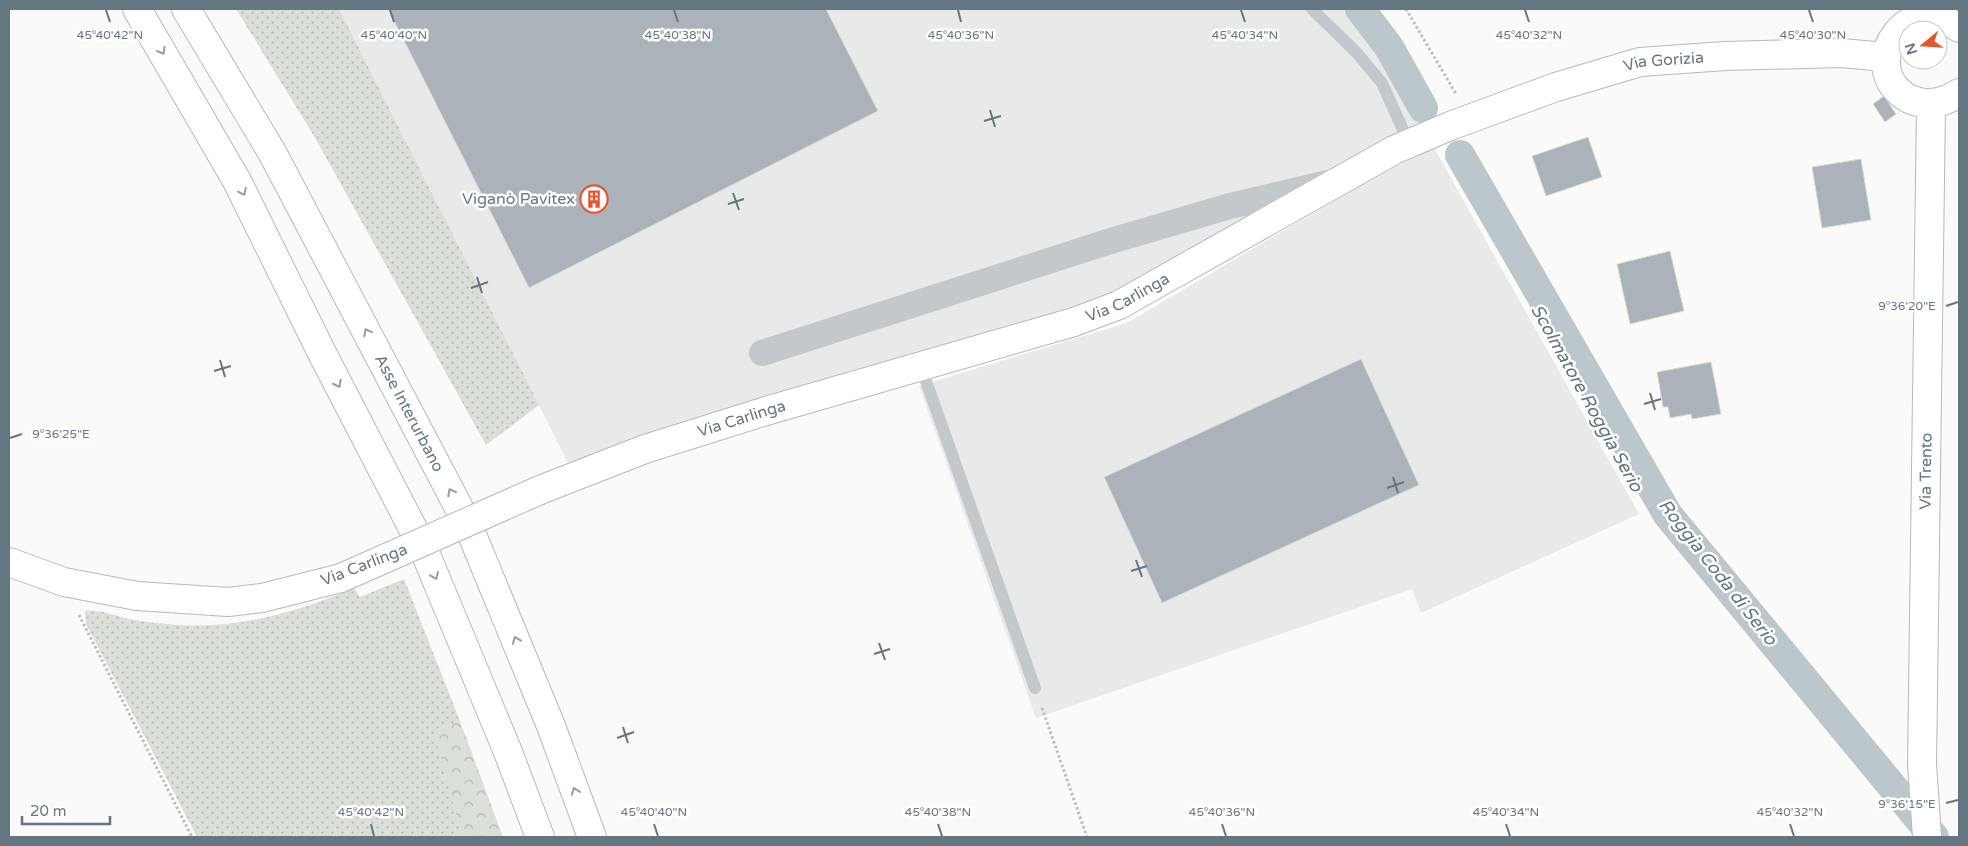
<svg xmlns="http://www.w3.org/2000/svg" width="1968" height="846" font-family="'Varela Round',sans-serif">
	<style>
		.built { fill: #e8e9e9 }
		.grass { fill: url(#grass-dots) }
		.forest { fill: url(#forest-crowns) }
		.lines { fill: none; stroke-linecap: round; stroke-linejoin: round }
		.canal { stroke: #bbc7cb; stroke-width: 30 }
		.building { fill: #aab3b9; stroke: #dcdcda }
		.secondary-casing { stroke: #b3babf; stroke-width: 30 }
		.highway-casing { stroke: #b4b9bd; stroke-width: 30 }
		.path { stroke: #bbbfc2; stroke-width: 3; stroke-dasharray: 2.5 2.5; stroke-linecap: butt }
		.lane { stroke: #c3c8cc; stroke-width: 12 }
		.street { stroke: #c3c8cc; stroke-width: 26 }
		.secondary { stroke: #fff; stroke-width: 28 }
		.highway { stroke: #fff; stroke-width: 28 }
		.secondary-bridge-casing { stroke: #b3babf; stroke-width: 30; stroke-linecap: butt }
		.secondary-bridge { stroke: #fff; stroke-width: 28 }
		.oneway { stroke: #939fa8 }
		.ticks { fill: none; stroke: #657683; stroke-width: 2 }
		.labels { text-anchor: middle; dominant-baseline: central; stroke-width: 5; stroke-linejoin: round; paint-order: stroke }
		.street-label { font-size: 16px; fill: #657683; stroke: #fff }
		.poi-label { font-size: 16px; fill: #657683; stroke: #fff; text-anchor: end }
		.water-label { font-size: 18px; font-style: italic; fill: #60757c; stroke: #fff }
		.ticks-label { font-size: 12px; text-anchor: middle; fill: #657683; stroke: #fff; stroke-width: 5; stroke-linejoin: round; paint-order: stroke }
	</style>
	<defs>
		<pattern id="grass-dots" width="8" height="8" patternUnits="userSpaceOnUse" patternTransform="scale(1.25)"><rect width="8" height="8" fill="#dadfd7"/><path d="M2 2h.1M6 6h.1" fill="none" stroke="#b4b9b4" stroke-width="1.8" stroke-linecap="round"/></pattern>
		<pattern id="forest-crowns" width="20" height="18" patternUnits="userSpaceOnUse" patternTransform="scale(1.25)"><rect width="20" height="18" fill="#dadfd7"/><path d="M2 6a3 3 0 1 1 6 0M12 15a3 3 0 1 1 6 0" fill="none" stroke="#b4b9b4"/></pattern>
	</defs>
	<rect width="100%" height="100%" fill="#fafaf8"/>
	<g class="built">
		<polygon points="339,9 1352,9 1358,14 1426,123 1118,299 570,467"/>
		<polygon points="1434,148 1639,514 1421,613 1412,589 1036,718 919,386 1127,323 1373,178"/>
	</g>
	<g class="grass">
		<polygon points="236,9 339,9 539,405 486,445 314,136"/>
		<path d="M 404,579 L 460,721 L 434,731 L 462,837 L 197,837 L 86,624 L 85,611 C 102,609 118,617 134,620 C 145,622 157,623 168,624 C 233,631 295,613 354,588 L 360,597 Z"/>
	</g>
	<polygon class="forest" points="460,721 503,837 462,837 434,731"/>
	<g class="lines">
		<g class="canal">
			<polyline points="1360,9 1389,47 1423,108"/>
			<polyline points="1460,155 1668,515 1934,837"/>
		</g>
	</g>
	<g class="building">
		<polygon points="388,9 826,9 878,111 529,288"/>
		<polygon points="1884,96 1896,114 1885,122 1873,104"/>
		<polygon points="1588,137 1602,177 1546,196 1532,156"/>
		<polygon points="1861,159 1871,220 1822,228 1812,167"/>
		<polygon points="1670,251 1684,311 1630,324 1617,264"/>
		<polygon points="1361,359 1419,485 1162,603 1104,477"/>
		<polygon points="1711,362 1721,414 1692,419 1691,414 1670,418 1668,407 1663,407 1657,372"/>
	</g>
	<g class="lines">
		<g class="secondary-casing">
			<g id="secondary">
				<path d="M 1959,28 C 1947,19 1935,16 1920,19 C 1911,20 1903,26 1897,33 C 1864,74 1911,125 1959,93"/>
				<path id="s1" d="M 540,490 L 645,449 L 766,411 L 1074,322 L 1119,305 L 1394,150 L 1450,126 L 1556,87 L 1640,62 L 1725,56 L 1841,53 L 1886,57"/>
				<polyline points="9,562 64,582 137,596 228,602 262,598 341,578"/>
				<path id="s2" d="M 1927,837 L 1922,764 L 1931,105"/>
			</g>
		</g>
		<g class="highway-casing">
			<g id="highway">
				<polyline points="137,9 237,181 322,353 424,550 508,752 540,837"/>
				<path id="s3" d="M 186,9 L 273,154 L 468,525 L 551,726 L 592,837"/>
			</g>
		</g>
		<g class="path">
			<polyline points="1406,9 1456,94"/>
			<polyline points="79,615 192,837"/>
			<polyline points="1042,708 1087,837"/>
		</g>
		<g class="lane">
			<polyline points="1312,9 1356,52 1382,83 1409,143"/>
			<polyline points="921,367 1035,688"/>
		</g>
		<polyline class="street" points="762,353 1114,240 1230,206 1328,183"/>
		<use href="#secondary" class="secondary"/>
		<use href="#highway" class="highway"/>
		<g class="secondary-bridge-casing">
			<polyline id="secondary-bridge" points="341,578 540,490"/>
		</g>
		<use href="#secondary-bridge" class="secondary-bridge"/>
	</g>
	<defs><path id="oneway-chevron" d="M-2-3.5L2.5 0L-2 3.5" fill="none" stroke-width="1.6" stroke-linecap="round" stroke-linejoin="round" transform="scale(1.25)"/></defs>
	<g class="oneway">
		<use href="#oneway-chevron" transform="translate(162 51) rotate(60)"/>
		<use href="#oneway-chevron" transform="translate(243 192) rotate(64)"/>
		<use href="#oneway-chevron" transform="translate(367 332) rotate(-118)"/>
		<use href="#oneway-chevron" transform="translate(338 384) rotate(63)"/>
		<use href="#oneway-chevron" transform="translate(451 492) rotate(-118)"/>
		<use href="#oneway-chevron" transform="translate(435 576) rotate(67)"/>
		<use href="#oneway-chevron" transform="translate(516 640) rotate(-112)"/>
		<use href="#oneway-chevron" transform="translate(575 791) rotate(-110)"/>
	</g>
	<path class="ticks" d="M 106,10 L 110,22M 390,10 L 394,22M 674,10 L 678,22M 958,10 L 961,22M 1241,10 L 1245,22M 1525,10 L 1529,22M 1809,10 L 1813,22M 990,110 L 995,127M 984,121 L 1001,116M 733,193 L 739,210M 728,204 L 744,199M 477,277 L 482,293M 471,288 L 488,282M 1946,306 L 1958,302M 220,360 L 225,377M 214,371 L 231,366M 1650,393 L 1655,410M 1644,404 L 1661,399M 10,438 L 22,434M 1393,477 L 1398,493M 1387,488 L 1404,482M 1136,560 L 1142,577M 1131,571 L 1147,566M 879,643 L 885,660M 874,654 L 890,649M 623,727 L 628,743M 617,738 L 634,732M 1946,803 L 1958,800M 371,824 L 374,836M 654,824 L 658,836M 938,824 L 942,836M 1222,824 L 1226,836M 1506,824 L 1510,836M 1790,824 L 1794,836"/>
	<defs>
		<g id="building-ring" transform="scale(1.4375)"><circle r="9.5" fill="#fff" stroke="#e4572e" stroke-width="1.5"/><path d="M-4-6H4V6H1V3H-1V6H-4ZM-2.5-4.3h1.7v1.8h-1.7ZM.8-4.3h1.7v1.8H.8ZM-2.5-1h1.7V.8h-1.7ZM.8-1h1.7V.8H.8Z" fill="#e4572e"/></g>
	</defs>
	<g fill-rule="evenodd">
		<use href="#building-ring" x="594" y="199"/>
	</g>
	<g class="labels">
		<g class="street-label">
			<text stroke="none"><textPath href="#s1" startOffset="1209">Via Gorizia</textPath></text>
			<text stroke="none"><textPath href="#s1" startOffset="619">Via Carlinga</textPath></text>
			<text stroke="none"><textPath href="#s3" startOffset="462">Asse Interurbano</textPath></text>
			<text stroke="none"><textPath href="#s1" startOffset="214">Via Carlinga</textPath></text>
			<text stroke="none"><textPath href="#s2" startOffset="366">Via Trento</textPath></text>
			<text transform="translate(364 565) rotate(-21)">Via Carlinga</text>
		</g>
		<g class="poi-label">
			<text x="575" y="199">Viganò Pavitex</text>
		</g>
		<g class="water-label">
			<text transform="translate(1587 398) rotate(61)">Scolmatore Roggia Serio</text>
			<text transform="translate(1718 572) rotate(52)">Roggia Coda di Serio</text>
		</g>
	</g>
	<g class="ticks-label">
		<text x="110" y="39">45°40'42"N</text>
		<text x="394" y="39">45°40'40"N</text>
		<text x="678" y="39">45°40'38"N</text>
		<text x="961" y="39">45°40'36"N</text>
		<text x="1245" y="39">45°40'34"N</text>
		<text x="1529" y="39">45°40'32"N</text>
		<text x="1813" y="39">45°40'30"N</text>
		<text x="1907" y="310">9°36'20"E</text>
		<text x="61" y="438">9°36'25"E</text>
		<text x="1907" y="808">9°36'15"E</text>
		<text x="371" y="816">45°40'42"N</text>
		<text x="654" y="816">45°40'40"N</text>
		<text x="938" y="816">45°40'38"N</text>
		<text x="1222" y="816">45°40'36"N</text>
		<text x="1506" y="816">45°40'34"N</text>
		<text x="1790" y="816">45°40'32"N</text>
	</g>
	<rect width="1968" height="846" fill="none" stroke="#657683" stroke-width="20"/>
	<g transform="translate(1923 45) rotate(252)"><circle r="24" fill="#ffffff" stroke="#c1c8cd"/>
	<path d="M0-4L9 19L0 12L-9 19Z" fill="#e4572e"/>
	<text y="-8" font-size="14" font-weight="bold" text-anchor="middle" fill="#657683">N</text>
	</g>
	<path d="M22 816v8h88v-8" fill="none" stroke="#657683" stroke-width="2.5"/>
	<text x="30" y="816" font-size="15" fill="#657683" stroke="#ffffff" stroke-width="4" paint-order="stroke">20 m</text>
</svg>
